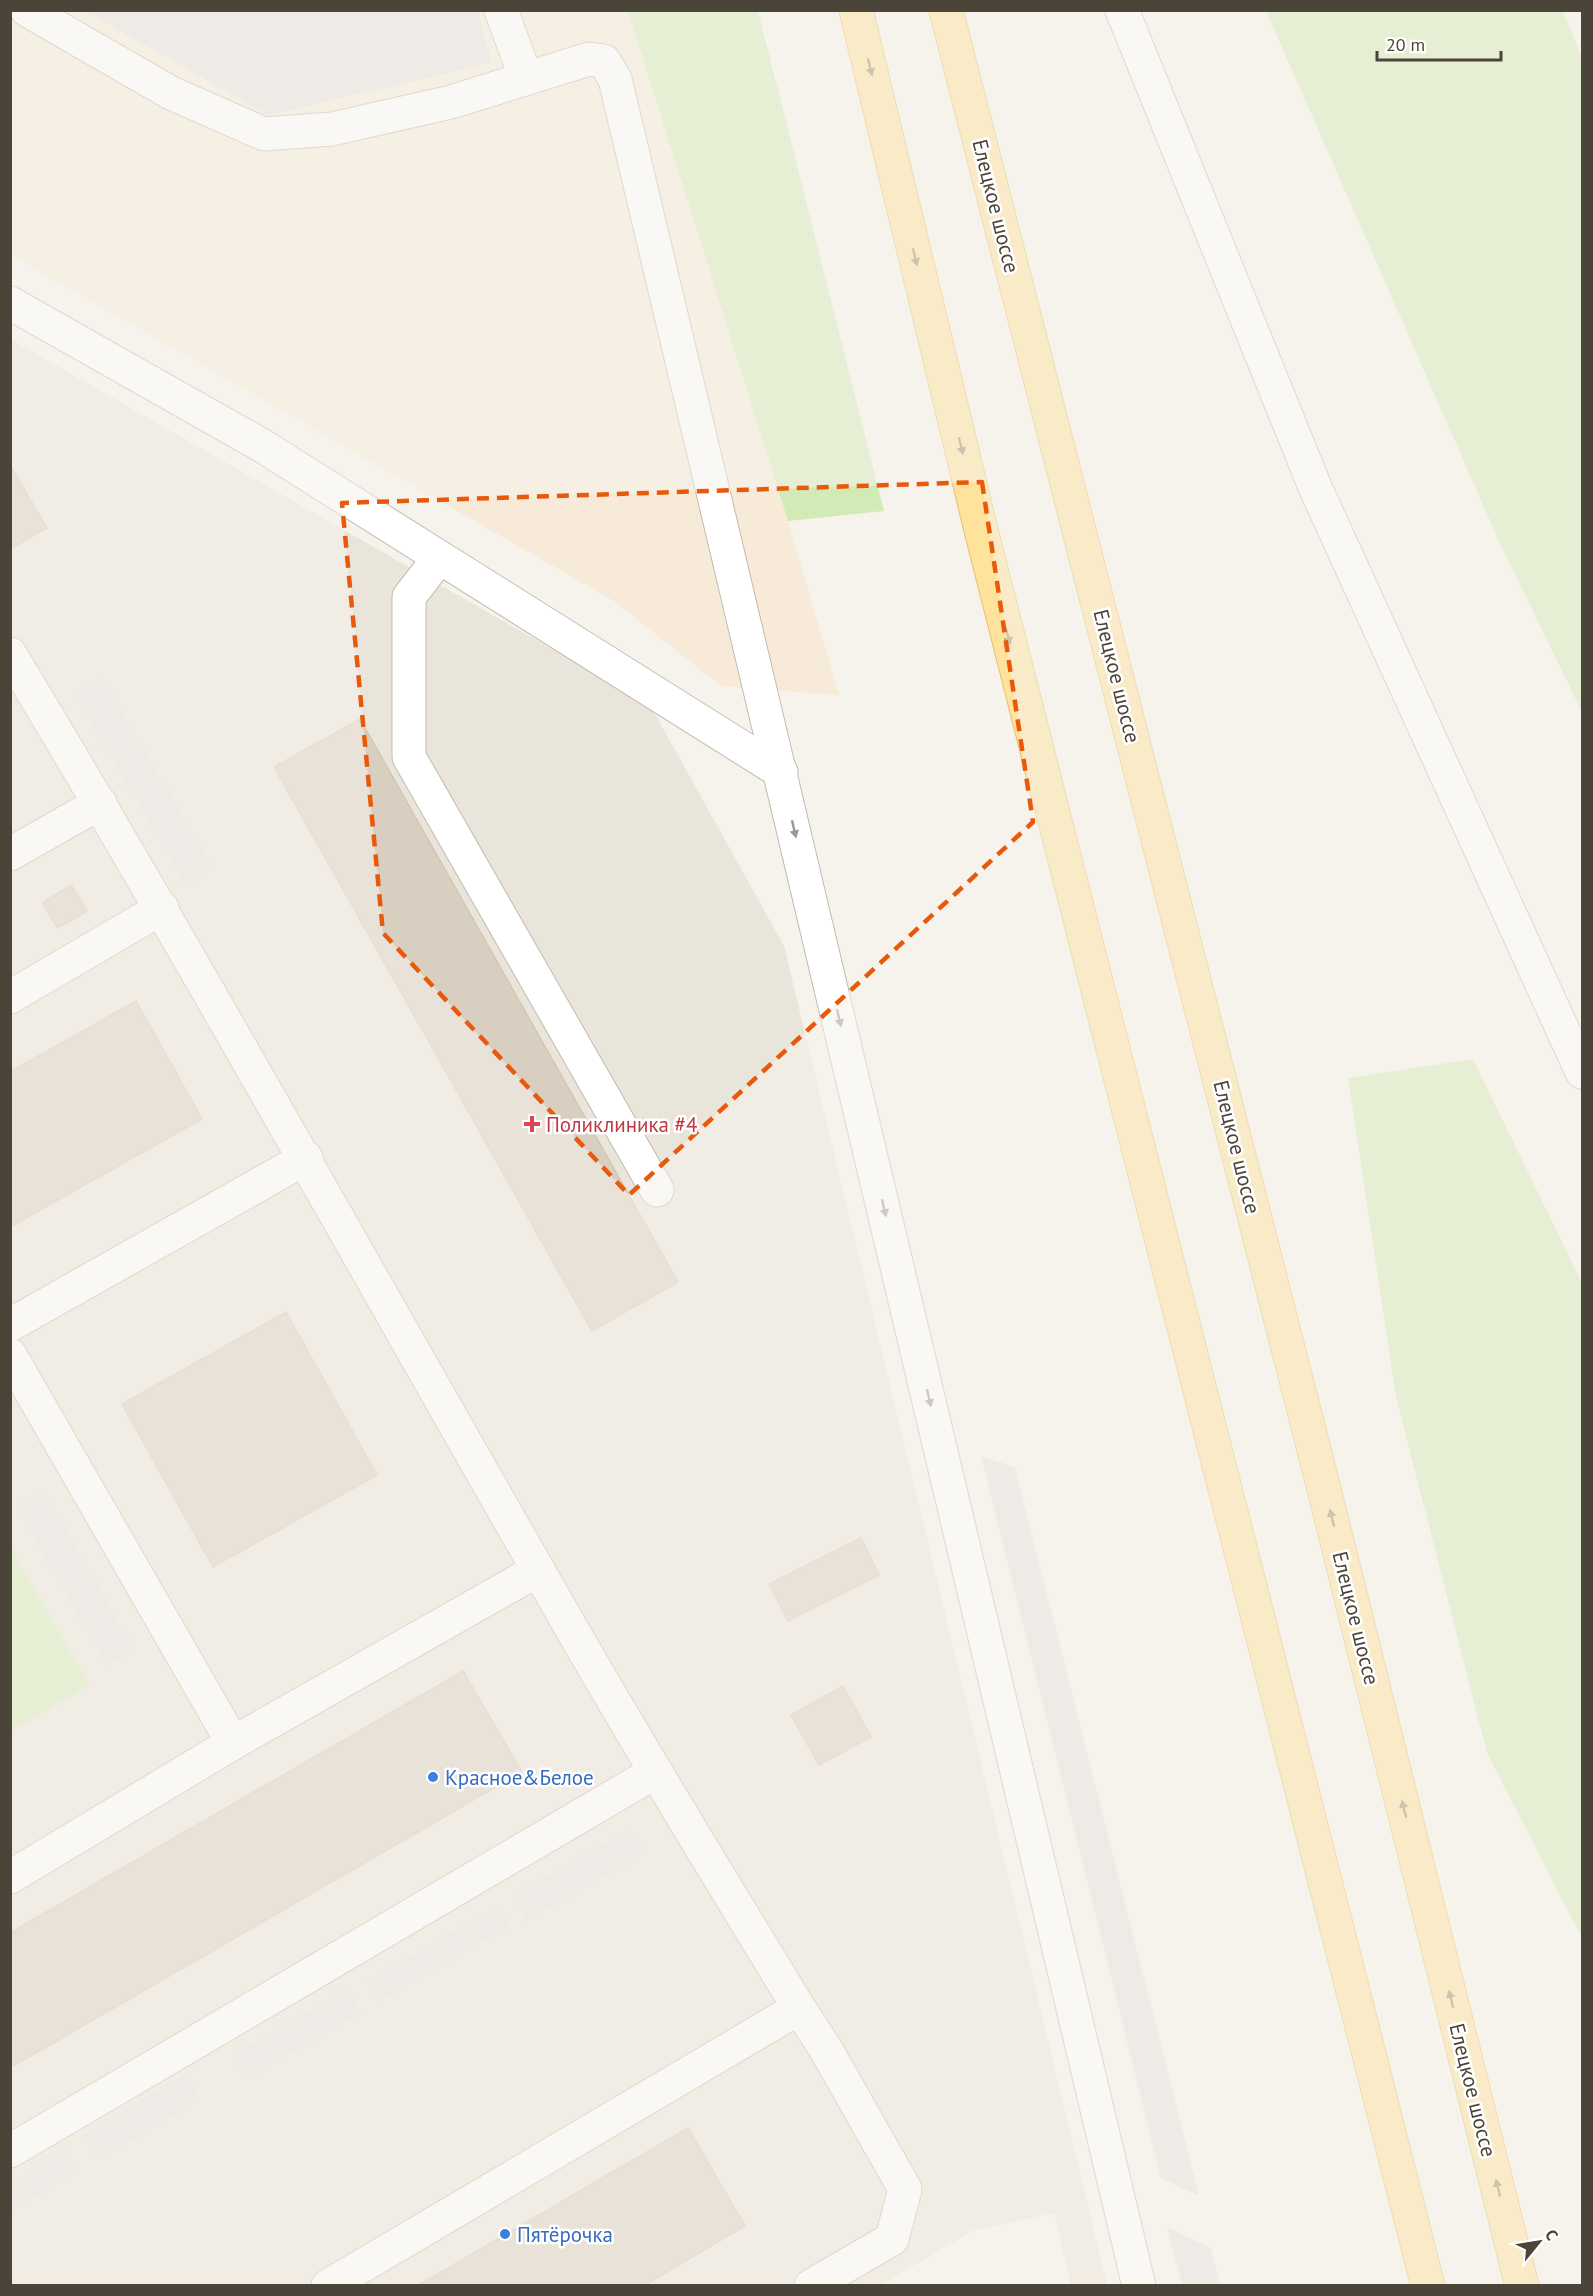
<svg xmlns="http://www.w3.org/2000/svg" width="1593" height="2296" font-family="'PT Sans',sans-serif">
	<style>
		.residential { fill: #eae5da }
		.commercial { fill: #f7ead8 }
		.green { fill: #d2eab5 }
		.parking { fill: #e5e3e0 }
		.building { fill: #d8cfc1; stroke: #d3c7b4; stroke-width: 1.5 }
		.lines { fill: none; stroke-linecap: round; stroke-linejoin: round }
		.minor-casing { stroke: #c2bbae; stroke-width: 35 }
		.major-casing { stroke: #e6c16a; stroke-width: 35 }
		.minor { stroke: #fff; stroke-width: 33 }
		.major { stroke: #ffe39c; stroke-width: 33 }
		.oneway { fill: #9c8c66 }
		.oneway2 { fill: #9c9892 }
		.marked { fill: none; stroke: #e8590c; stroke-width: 4.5; stroke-dasharray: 12 8; stroke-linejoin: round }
		.health-dot { fill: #e0444e; stroke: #fff; stroke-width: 2 }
		.shop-dot { fill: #3f7fe0; stroke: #fff; stroke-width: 2 }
		.labels { text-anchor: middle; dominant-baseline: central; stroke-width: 5; stroke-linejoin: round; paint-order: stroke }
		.street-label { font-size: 21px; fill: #4b4439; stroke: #fff }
		.health-label { font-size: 21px; fill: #be3a42; stroke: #fff; text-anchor: start }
		.shop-label { font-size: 21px; fill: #366cbe; stroke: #fff; text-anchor: start }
	</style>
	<rect width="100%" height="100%" fill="#f6f3ec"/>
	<polygon class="residential" points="10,339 650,705 784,946 1107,2285 1071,2285 1054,2213 972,2231 881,2285 11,2285"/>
	<polygon class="commercial" points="11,11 628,11 788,521 839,695 721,686 614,601 11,255"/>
	<g class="green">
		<polygon points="628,11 758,11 884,511 788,521"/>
		<polygon points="1266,11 1563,11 1582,58 1582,712 1502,548"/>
		<polygon points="1473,1059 1582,1283 1582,1938 1487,1753 1396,1397 1348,1078"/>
		<polygon points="11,1549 89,1685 11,1731 10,1731"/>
	</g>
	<g class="parking">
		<polygon points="84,11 478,11 492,63 269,115"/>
		<polygon points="101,677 213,868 186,884 74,693"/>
		<polygon points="981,1456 1015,1467 1199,2196 1161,2178"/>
		<polygon points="43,1490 134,1650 107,1665 16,1505"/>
		<polygon points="630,1829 644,1853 526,1921 512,1897"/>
		<polygon points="498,1906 509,1926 379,2001 367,1982"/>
		<polygon points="348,1989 361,2012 245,2079 232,2056"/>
		<polygon points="186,2074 200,2099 98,2160 83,2135"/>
		<polygon points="67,2151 78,2171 11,2210 11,2184"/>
		<polygon points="1167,2227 1211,2248 1220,2285 1182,2285"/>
	</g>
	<g class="building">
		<polygon points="10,465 47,528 10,549"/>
		<polygon points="360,719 678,1282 592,1331 274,767"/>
		<polygon points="71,885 87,911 58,928 42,903"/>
		<polygon points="136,1001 202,1119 10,1227 10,1072"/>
		<polygon points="286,1312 377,1475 213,1567 122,1404"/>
		<polygon points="861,1538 879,1575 788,1621 769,1584"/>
		<polygon points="463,1671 522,1772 10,2068 10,1933"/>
		<polygon points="843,1686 871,1737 819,1765 791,1715"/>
		<polygon points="688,2128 745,2226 643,2286 417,2286"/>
	</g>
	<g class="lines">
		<g class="minor-casing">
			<g id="minor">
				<polyline points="27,10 171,93 264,134 332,129 451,102 589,59 604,61 615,79 1139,2286"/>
				<polyline points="501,10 526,78"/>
				<polyline points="1122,10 1315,487 1582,1072"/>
				<polyline points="10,303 261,445 781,772"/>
				<polyline points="439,558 409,597 409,757 657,1190"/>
				<path d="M 10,654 C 192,956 362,1263 537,1568 C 621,1717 710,1862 799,2008"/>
				<polyline points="10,854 100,803"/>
				<polyline points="10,997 162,908"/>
				<polyline points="10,1325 306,1158"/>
				<polyline points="10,1355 233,1743"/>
				<polyline points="10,1877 233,1743 538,1570"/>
				<polyline points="10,2151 655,1772"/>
				<polyline points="328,2286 799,2008 825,2048 905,2189 892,2239 811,2286"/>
			</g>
		</g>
		<g class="major-casing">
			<g id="major">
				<polyline points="856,10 981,530 1428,2286"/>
				<polyline points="946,10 1323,1485 1522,2286"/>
			</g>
		</g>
		<use href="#minor" class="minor"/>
		<use href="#major" class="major"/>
	</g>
	<defs><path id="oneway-solid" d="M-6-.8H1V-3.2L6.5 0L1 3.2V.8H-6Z" transform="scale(1.5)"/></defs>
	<g class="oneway">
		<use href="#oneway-solid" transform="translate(870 67) rotate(76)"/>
		<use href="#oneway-solid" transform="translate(915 257) rotate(76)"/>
		<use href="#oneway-solid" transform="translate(961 446) rotate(76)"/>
		<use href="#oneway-solid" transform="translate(1008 636) rotate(76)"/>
		<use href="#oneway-solid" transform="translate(1332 1518) rotate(-104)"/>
		<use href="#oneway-solid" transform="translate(1404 1809) rotate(-104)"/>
		<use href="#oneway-solid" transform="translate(1451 1999) rotate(-104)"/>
		<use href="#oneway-solid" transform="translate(1498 2188) rotate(-104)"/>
	</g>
	<g class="oneway2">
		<use href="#oneway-solid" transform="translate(794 829) rotate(77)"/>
		<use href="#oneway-solid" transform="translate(839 1018) rotate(77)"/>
		<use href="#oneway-solid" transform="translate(884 1208) rotate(77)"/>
		<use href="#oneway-solid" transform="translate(929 1398) rotate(77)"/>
	</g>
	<path d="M0 0H1593V2296H0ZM 982,482 L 1033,822 L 629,1195 L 383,933 L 342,503 Z" fill="#f6f3ec" fill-opacity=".55" fill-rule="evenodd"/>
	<path class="marked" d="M 982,482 L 1033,822 L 629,1195 L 383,933 L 342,503 Z"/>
	<path class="health-dot" d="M529 1115h6v6h6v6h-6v6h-6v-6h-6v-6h6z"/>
	<g class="shop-dot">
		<circle cx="433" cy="1777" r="6"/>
		<circle cx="505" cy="2234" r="6"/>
	</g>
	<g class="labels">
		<g class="street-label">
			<text transform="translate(996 206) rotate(76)">Елецкое шоссе</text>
			<text transform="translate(1117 676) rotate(76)">Елецкое шоссе</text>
			<text transform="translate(1237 1147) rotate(76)">Елецкое шоссе</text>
			<text transform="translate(1356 1618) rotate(76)">Елецкое шоссе</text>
			<text transform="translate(1473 2090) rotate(76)">Елецкое шоссе</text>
		</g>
		<g class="health-label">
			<text x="546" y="1124">Поликлиника #4</text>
		</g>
		<g class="shop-label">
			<text x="445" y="1777">Красное&amp;Белое</text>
			<text x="517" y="2234">Пятёрочка</text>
		</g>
	</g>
	<rect width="1593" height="2296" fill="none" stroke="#4b4439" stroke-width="24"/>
	<g transform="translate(1539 2242) rotate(60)" stroke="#ffffff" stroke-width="4.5" paint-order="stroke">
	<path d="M0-4.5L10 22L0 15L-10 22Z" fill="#4b4439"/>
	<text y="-9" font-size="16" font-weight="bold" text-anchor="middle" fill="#4b4439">С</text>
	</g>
	<path d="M1377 51v9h124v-9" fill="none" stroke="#4b4439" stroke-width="3"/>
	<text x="1386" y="51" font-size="18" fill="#4b4439" stroke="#ffffff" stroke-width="4.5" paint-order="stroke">20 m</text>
</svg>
